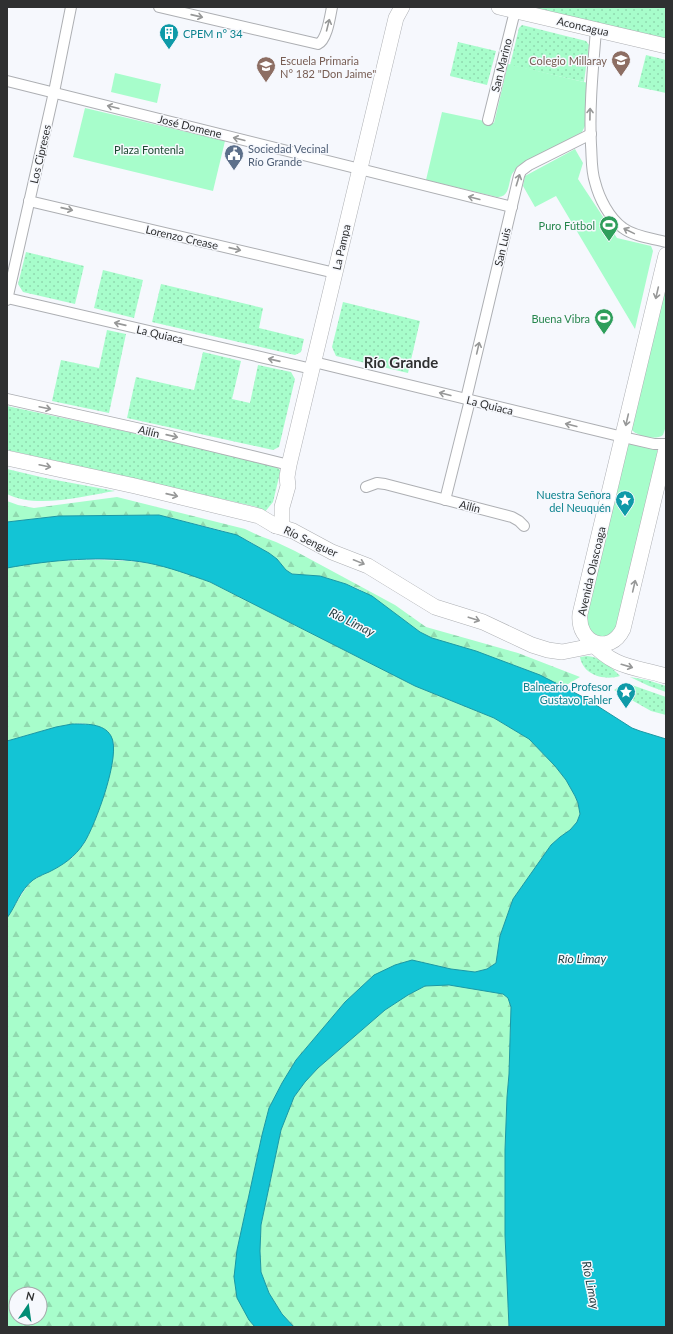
<svg xmlns="http://www.w3.org/2000/svg" width="673" height="1334" font-family="Lato,sans-serif">
	<style>
		.grass { fill: url(#grass-dots) }
		.forest { fill: url(#forest-firs); fill-rule: evenodd }
		.park { fill: #a7fdcb }
		.water { fill: #13c4d5; stroke: #1b98a4 }
		.lines { fill: none; stroke-linecap: round; stroke-linejoin: round }
		.street-casing { stroke: #adafb3; stroke-width: 12 }
		.secondary-casing { stroke: #adafb3; stroke-width: 16 }
		.street { stroke: #fff; stroke-width: 10 }
		.secondary { stroke: #fff; stroke-width: 15 }
		.oneway { stroke: #979898 }
		.labels { text-anchor: middle; dominant-baseline: central; stroke-width: 3; stroke-linejoin: round; paint-order: stroke }
		.street-label { font-size: 11px; fill: #2f3031; stroke: #f6f8fd }
		.culture-label { font-size: 11px; fill: #0d838f; stroke: #f6f8fd; text-anchor: end }
		.education-label { font-size: 11px; fill: #785e54; stroke: #f6f8fd; text-anchor: start }
		.service-label { font-size: 11px; fill: #4e5e75; stroke: #f6f8fd; text-anchor: start }
		.park-label { font-size: 11px; fill: #1e4932; stroke: #f6f8fd }
		.leisure-label { font-size: 11px; fill: #27864d; stroke: #f6f8fd; text-anchor: end }
		.water-label { font-size: 12px; font-style: italic; fill: #263f42; stroke: #f6f8fd }
		.district-label { font-size: 15px; font-weight: bold; fill: #2f3031; stroke: #f6f8fd }
	</style>
	<defs>
		<pattern id="grass-dots" width="8" height="8" patternUnits="userSpaceOnUse"><rect width="8" height="8" fill="#a7fdcb"/><path d="M2 2h.1M6 6h.1" fill="none" stroke="#90d9af" stroke-width="1.8" stroke-linecap="round"/></pattern>
		<pattern id="forest-firs" width="22" height="20" patternUnits="userSpaceOnUse"><rect width="22" height="20" fill="#a7fdcb"/><path d="M5 1l3.5 6h-7zM16 11l3.5 6h-7z" fill="#90d9af"/></pattern>
	</defs>
	<rect width="100%" height="100%" fill="#f6f8fd"/>
	<g class="grass">
		<polygon points="529,7 666,7 666,40"/>
		<polygon points="522,25 586,41 589,45 584,82 510,65 519,28"/>
		<polygon points="458,42 496,51 487,85 450,76"/>
		<polygon points="646,55 666,60 666,93 638,87"/>
		<polygon points="26,252 84,266 75,304 23,292 18,284"/>
		<polygon points="103,270 143,280 134,318 94,308"/>
		<polygon points="161,284 263,308 259,328 304,339 301,352 295,355 152,322"/>
		<polygon points="343,302 420,321 408,373 336,356 332,347"/>
		<polygon points="107,330 126,334 109,413 52,401 61,360 99,368"/>
		<polygon points="203,352 241,361 232,399 250,403 258,365 291,372 295,379 279,447 273,450 127,418 136,377 194,390"/>
		<polygon points="7,406 152,437 277,467 280,470 280,473 273,502 264,513 260,513 257,507 7,450"/>
		<path d="M 7,469 L 45,478 L 115,491 C 84,496 36,509 7,494 Z"/>
		<path d="M 587,656 C 601,657 611,667 620,676 C 604,681 583,675 580,657 Z"/>
		<polygon points="630,677 647,680 666,686 666,692 649,686"/>
		<polygon points="629,684 666,697 666,715 651,711 614,690 620,686"/>
	</g>
	<g class="forest">
		<polygon points="117,497 245,529 260,536 276,542 295,551 395,605 426,627 518,653 580,677 563,687 522,668 432,638 420,632 381,603 359,589 346,584 320,576 292,574 286,570 277,559 269,553 247,540 224,531 159,515 59,516 7,522 7,501 18,505 34,508"/>
		<path d="M 85,560 C 106,560 127,560 147,563 C 169,566 190,575 210,582 L 415,686 L 494,718 L 529,739 L 555,766 L 566,780 L 575,796 L 578,803 L 580,813 L 577,822 L 570,830 L 560,837 L 551,845 L 513,899 L 500,936 L 496,963 L 487,969 L 475,972 L 451,969 L 374,975 L 345,1002 L 296,1060 L 282,1083 L 269,1108 L 262,1135 L 237,1250 L 249,1320 L 255,1327 L 7,1327 L 7,918 L 27,886 L 34,879 L 60,866 L 72,858 L 84,844 L 106,789 L 112,760 L 114,743 C 107,738 93,727 86,724 C 74,720 21,737 7,741 L 7,568 L 35,562 ZM 16,1294 L 40,1294 L 40,1318 L 16,1318 Z"/>
		<polygon points="435,984 465,987 503,994 508,998 511,1007 509,1074 507,1097 505,1150 505,1235 509,1327 294,1327 282,1314 269,1293 261,1272 260,1251 261,1225 281,1130 287,1114 294,1097 305,1082 318,1068 385,1010 408,995 425,986"/>
	</g>
	<g class="park">
		<path d="M 508,64 L 588,83 L 585,126 L 582,132 L 518,166 C 516,169 514,171 512,174 C 508,183 510,198 497,197 L 426,180 L 442,112 L 494,123 Z"/>
		<polygon points="115,73 161,84 157,103 111,92"/>
		<polygon points="85,108 225,141 213,191 73,157"/>
		<polygon points="575,149 583,163 578,179 617,238 651,246 653,251 635,329 556,196 535,207 523,186 525,176"/>
		<path d="M 666,272 L 666,426 L 663,435 C 656,441 636,436 631,429 Z"/>
		<polygon points="631,443 654,448 658,451 619,628 604,638 590,634 584,614 627,446"/>
	</g>
	<g class="water">
		<path d="M 159,515 L 237,535 L 269,553 L 277,559 L 286,570 L 292,574 L 320,576 L 346,584 L 372,596 L 420,632 L 432,638 L 476,651 L 540,675 L 585,698 L 632,728 L 640,731 L 666,739 L 666,1327 L 509,1327 L 505,1235 L 505,1150 L 507,1097 L 509,1074 L 511,1007 L 508,998 L 503,994 L 449,985 L 425,986 L 408,995 L 385,1010 L 318,1068 L 305,1082 L 294,1097 L 281,1130 L 261,1225 L 260,1251 L 261,1272 L 269,1293 L 282,1314 L 294,1327 L 255,1327 L 249,1320 L 237,1298 L 234,1277 L 237,1250 L 262,1135 L 269,1108 L 282,1083 L 296,1060 L 345,1002 L 374,975 L 395,965 L 412,960 L 451,969 L 475,972 L 487,969 L 496,963 L 500,936 L 513,899 L 551,845 L 560,837 L 570,830 L 577,822 L 580,814 L 578,803 L 575,796 L 566,780 L 555,766 L 529,739 L 494,718 L 415,686 L 210,582 C 190,575 169,567 148,563 C 105,555 50,560 7,568 L 7,522 L 59,516 Z"/>
		<path d="M 72,724 C 85,724 104,723 111,736 C 122,754 95,826 84,843 C 75,857 63,865 49,872 C 44,874 37,877 33,880 C 20,890 16,906 7,918 L 7,741 L 56,727 Z"/>
	</g>
	<g class="lines">
		<g class="street-casing">
			<g id="street">
				<path d="M 159,7 L 318,44 C 327,40 330,17 332,7"/>
				<path d="M 596,30 C 593,68 589,107 591,145 C 592,158 591,170 595,182 C 599,198 609,218 623,228 C 635,237 652,238 666,242"/>
				<polyline points="7,81 512,207"/>
				<polyline points="488,120 515,11"/>
				<polyline points="29,201 335,273"/>
				<polyline points="7,298 312,369"/>
				<polyline points="7,300 54,92 71,7"/>
				<polyline points="314,362 623,437 654,444 666,444"/>
				<polyline points="7,399 154,432 289,465"/>
				<polyline points="466,399 519,176 521,171 529,165 591,134"/>
				<polyline points="366,487 377,483 385,484 512,517 519,521 524,526"/>
				<polyline points="445,500 470,400"/>
			</g>
		</g>
		<g class="secondary-casing">
			<g id="secondary">
				<polyline points="499,7 666,46"/>
				<path d="M 666,255 L 580,614 C 577,644 610,656 623,629 L 666,449"/>
				<polyline points="7,458 135,486 259,516 274,525 293,531 332,552 368,566 435,607 483,622 532,645 548,650 562,652 602,644"/>
				<polyline points="276,526 279,526 282,521 282,507 288,486 287,477 289,465 396,18 402,7"/>
				<path d="M 589,640 C 615,669 632,666 666,676"/>
			</g>
		</g>
		<use href="#street" class="street"/>
		<use href="#secondary" class="secondary"/>
	</g>
	<defs><path id="oneway-shaft" d="M-6 0H5M1.5-3L5.5 0L1.5 3" fill="none" stroke-width="1.6" stroke-linecap="round" stroke-linejoin="round"/></defs>
	<g class="oneway">
		<use href="#oneway-shaft" transform="translate(197 16) rotate(13)"/>
		<use href="#oneway-shaft" transform="translate(328 25) rotate(-76)"/>
		<use href="#oneway-shaft" transform="translate(113 107) rotate(-166)"/>
		<use href="#oneway-shaft" transform="translate(590 114) rotate(-89)"/>
		<use href="#oneway-shaft" transform="translate(239 139) rotate(-166)"/>
		<use href="#oneway-shaft" transform="translate(518 180) rotate(-73)"/>
		<use href="#oneway-shaft" transform="translate(474 198) rotate(-166)"/>
		<use href="#oneway-shaft" transform="translate(67 209) rotate(13)"/>
		<use href="#oneway-shaft" transform="translate(629 231) rotate(-154)"/>
		<use href="#oneway-shaft" transform="translate(235 249) rotate(13)"/>
		<use href="#oneway-shaft" transform="translate(657 293) rotate(103)"/>
		<use href="#oneway-shaft" transform="translate(120 324) rotate(-167)"/>
		<use href="#oneway-shaft" transform="translate(478 348) rotate(-77)"/>
		<use href="#oneway-shaft" transform="translate(274 360) rotate(-167)"/>
		<use href="#oneway-shaft" transform="translate(445 394) rotate(-166)"/>
		<use href="#oneway-shaft" transform="translate(45 408) rotate(12)"/>
		<use href="#oneway-shaft" transform="translate(627 420) rotate(103)"/>
		<use href="#oneway-shaft" transform="translate(571 425) rotate(-166)"/>
		<use href="#oneway-shaft" transform="translate(172 436) rotate(13)"/>
		<use href="#oneway-shaft" transform="translate(45 466) rotate(12)"/>
		<use href="#oneway-shaft" transform="translate(172 495) rotate(13)"/>
		<use href="#oneway-shaft" transform="translate(359 562) rotate(22)"/>
		<use href="#oneway-shaft" transform="translate(634 586) rotate(-77)"/>
		<use href="#oneway-shaft" transform="translate(474 619) rotate(18)"/>
		<use href="#oneway-shaft" transform="translate(627 666) rotate(16)"/>
	</g>
	<defs>
		<g id="building-pin" transform="scale(1)"><path d="M0 17L-7.5 6A9.5 9.5 0 1 1 7.5 6Z" fill="#0f9aa8" stroke="#f6f8fd"/><path d="M-4-6H4V6H1V3H-1V6H-4ZM-2.5-4.3h1.7v1.8h-1.7ZM.8-4.3h1.7v1.8H.8ZM-2.5-1h1.7V.8h-1.7ZM.8-1h1.7V.8H.8Z" fill="#fff"/></g>
		<g id="school-pin" transform="scale(1)"><path d="M0 17L-7.5 6A9.5 9.5 0 1 1 7.5 6Z" fill="#8d6e63" stroke="#f6f8fd"/><path d="M0-5L7-2L0 1L-7-2ZM-4 1L0 2.5L4 1V4Q0 6-4 4Z" fill="#fff"/></g>
		<g id="civic-pin" transform="scale(1)"><path d="M0 17L-7.5 6A9.5 9.5 0 1 1 7.5 6Z" fill="#5c6f8a" stroke="#f6f8fd"/><path d="M-.6-6.5H3V-4.5H.6V-3L4-1V1h2V6H-6V1h2V-1L-.6-3ZM-1.2 2.5V6h2.4V2.5Z" fill="#fff"/></g>
		<g id="stadium-pin" transform="scale(1)"><path d="M0 17L-7.5 6A9.5 9.5 0 1 1 7.5 6Z" fill="#2e9e5b" stroke="#f6f8fd"/><path d="M0-5a6.5 5 0 1 0 0 10a6.5 5 0 1 0 0-10ZM-3.5-1.8h7v3.6h-7Z" fill="#fff"/></g>
		<g id="sight-pin" transform="scale(1)"><path d="M0 17L-7.5 6A9.5 9.5 0 1 1 7.5 6Z" fill="#0f9aa8" stroke="#f6f8fd"/><path d="M0-6L1.8-2.2L6-1.7L2.9 1.2L3.7 5.4L0 3.3L-3.7 5.4L-2.9 1.2L-6-1.7L-1.8-2.2Z" fill="#fff"/></g>
	</defs>
	<g fill-rule="evenodd">
		<use href="#building-pin" x="169" y="33"/>
		<use href="#school-pin" x="621" y="60"/>
		<use href="#school-pin" x="266" y="66"/>
		<use href="#civic-pin" x="234" y="154"/>
		<use href="#stadium-pin" x="609" y="225"/>
		<use href="#stadium-pin" x="604" y="318"/>
		<use href="#sight-pin" x="625" y="500"/>
		<use href="#sight-pin" x="626" y="692"/>
	</g>
	<g class="labels">
		<g class="street-label">
			<text transform="translate(583 26) rotate(13)">Aconcagua</text>
			<text transform="translate(501 65) rotate(-76)">San Marino</text>
			<text transform="translate(190 126) rotate(14)">José Domene</text>
			<text transform="translate(40 154) rotate(-77)">Los Cipreses</text>
			<text transform="translate(182 237) rotate(13)">Lorenzo Crease</text>
			<text transform="translate(341 247) rotate(-77)">La Pampa</text>
			<text transform="translate(502 247) rotate(-77)">San Luis</text>
			<text transform="translate(160 334) rotate(13)">La Quiaca</text>
			<text transform="translate(490 405) rotate(14)">La Quiaca</text>
			<text transform="translate(149 431) rotate(13)">Ailín</text>
			<text transform="translate(470 506) rotate(14)">Ailín</text>
			<text transform="translate(311 541) rotate(25)">Río Senguer</text>
			<text transform="translate(591 571) rotate(-77)">Avenida Olascoaga</text>
		</g>
		<g class="culture-label">
			<text x="183" y="33" text-anchor="start">CPEM n° 34</text>
			<text x="611" y="494">Nuestra Señora<tspan x="611" dy="13">del Neuquén</tspan></text>
			<text x="612" y="686">Balneario Profesor<tspan x="612" dy="13">Gustavo Fahler</tspan></text>
		</g>
		<g class="education-label">
			<text x="280" y="60">Escuela Primaria<tspan x="280" dy="13">N° 182 "Don Jaime"</tspan></text>
			<text x="607" y="60" text-anchor="end">Colegio Millaray</text>
		</g>
		<g class="service-label">
			<text x="248" y="148">Sociedad Vecinal<tspan x="248" dy="13">Río Grande</tspan></text>
		</g>
		<g class="park-label">
			<text x="149" y="149">Plaza Fontenla</text>
		</g>
		<g class="leisure-label">
			<text x="595" y="225">Puro Fútbol</text>
			<text x="590" y="318">Buena Vibra</text>
		</g>
		<g class="water-label">
			<text transform="translate(352 622) rotate(26)">Río Limay</text>
			<text x="582" y="958">Río Limay</text>
			<text transform="translate(591 1285) rotate(79)">Río Limay</text>
		</g>
		<g class="district-label">
			<text x="401" y="362">Río Grande</text>
		</g>
	</g>
	<rect width="673" height="1334" fill="none" stroke="#2f3031" stroke-width="16"/>
	<g transform="translate(28 1306) rotate(13)"><circle r="19" fill="#f6f8fd" stroke="#a6a8ab"/>
	<path d="M0-3L7 15L0 10L-7 15Z" fill="#008d75"/>
	<text y="-6" font-size="11" font-weight="bold" text-anchor="middle" fill="#2f3031">N</text>
	</g>
</svg>
